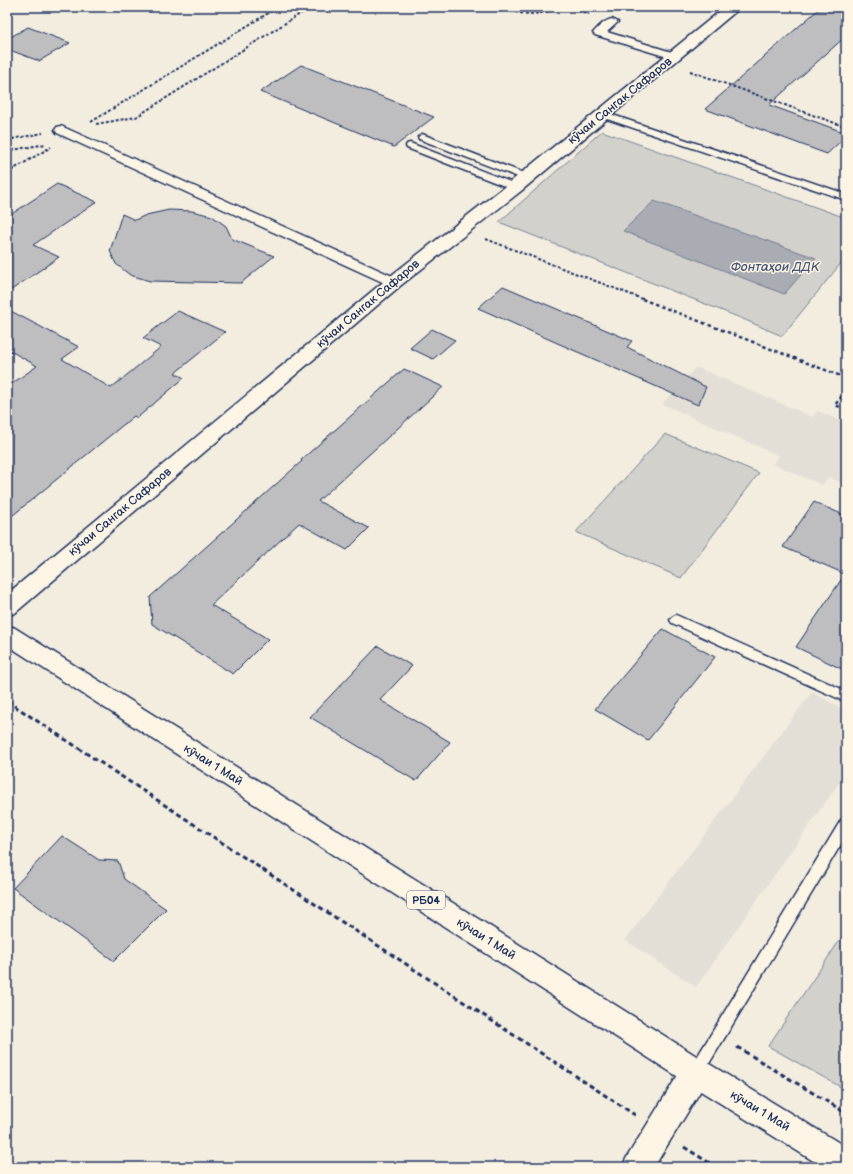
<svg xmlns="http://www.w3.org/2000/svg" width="853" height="1174" font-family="'Balsamiq Sans',sans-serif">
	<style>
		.built { fill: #e3dfd6 }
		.green { fill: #d3d1cc; stroke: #778095 }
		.water { fill: #a9acb3; stroke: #707a91 }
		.building { fill: #bebec0; stroke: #1b2f5e }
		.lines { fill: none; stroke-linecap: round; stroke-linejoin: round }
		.service-casing { stroke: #1b2f5e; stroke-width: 3 }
		.pedestrian-casing { stroke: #1b2f5e; stroke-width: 3 }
		.minor-casing { stroke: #1b2f5e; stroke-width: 3 }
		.tertiary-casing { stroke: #1b2f5e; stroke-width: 3 }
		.primary-casing { stroke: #1b2f5e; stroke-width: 3 }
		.path-far2 { stroke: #1b2f5e; stroke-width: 2; stroke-dasharray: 3 2; stroke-linecap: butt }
		.path-far1 { stroke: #1b2f5e; stroke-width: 2.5; stroke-dasharray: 3.5 3; stroke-linecap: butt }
		.path { stroke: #1b2f5e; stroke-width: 3; stroke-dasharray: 5 3.5; stroke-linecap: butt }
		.service { fill: #fcf5e5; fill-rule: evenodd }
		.pedestrian { fill: #fcf5e5; fill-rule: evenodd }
		.minor { fill: #fcf5e5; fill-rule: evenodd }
		.tertiary { fill: #fcf5e5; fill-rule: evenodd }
		.primary { fill: #fcf5e5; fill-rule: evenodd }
		.labels { text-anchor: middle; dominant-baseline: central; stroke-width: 3; stroke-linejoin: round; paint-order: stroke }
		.shield { fill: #fcf5e5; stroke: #5e6a86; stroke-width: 1 }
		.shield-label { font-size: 11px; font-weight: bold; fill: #1b2f5e }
		.street-label { font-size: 12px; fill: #1b2f5e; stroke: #fcf5e5 }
		.water-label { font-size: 13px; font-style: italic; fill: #465478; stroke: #fcf5e5 }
	</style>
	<rect width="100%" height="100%" fill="#f3ede0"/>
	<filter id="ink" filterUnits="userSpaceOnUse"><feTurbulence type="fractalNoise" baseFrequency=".025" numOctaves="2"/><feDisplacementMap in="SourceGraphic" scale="8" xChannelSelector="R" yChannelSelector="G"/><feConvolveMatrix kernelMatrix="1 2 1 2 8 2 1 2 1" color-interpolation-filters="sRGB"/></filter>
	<g filter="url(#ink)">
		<g class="built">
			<polygon points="696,367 813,417 818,411 846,423 846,485 828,477 822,485 773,464 779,456 662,404"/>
			<polygon points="812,692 846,711 846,773 696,987 625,940"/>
		</g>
		<g class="green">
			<polygon points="602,131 846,218 846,257 782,336 743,319 499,222"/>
			<polygon points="665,434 759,473 681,578 576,532"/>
			<polygon points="846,931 846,1090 768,1046"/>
		</g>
		<polygon class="water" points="654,201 816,258 784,294 623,231"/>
		<g class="building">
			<polygon points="821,7 846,7 846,36 769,105 846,133 846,136 827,154 705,109"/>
			<polygon points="28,27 70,43 39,61 7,49 7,39"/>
			<polygon points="301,65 434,117 394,147 260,92"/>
			<polygon points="57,184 97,202 33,245 59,257 7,293 7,217"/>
			<polygon points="169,210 192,211 212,216 226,226 232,239 274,256 241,283 150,281 130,275 116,264 110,251 122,214 135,220 146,215"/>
			<polygon points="503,286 632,341 627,347 706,387 698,405 478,308"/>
			<polygon points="7,309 79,347 62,359 111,388 161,347 143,338 178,311 225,332 175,373 184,378 137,418 134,416 7,520 7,387 37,366 7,349"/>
			<polygon points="432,329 455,340 433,359 410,348"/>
			<polygon points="404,369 443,387 318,501 369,528 347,550 299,523 211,605 268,639 233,674 152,624 150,597 302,461 301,460"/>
			<polygon points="814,502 846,516 846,671 796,647 845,574 783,547"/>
			<polygon points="663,629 715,657 648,740 595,709"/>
			<polygon points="378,646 412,666 380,700 450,742 416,781 310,717"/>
			<polygon points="62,836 99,860 118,861 124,879 166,909 114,961 13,888"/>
		</g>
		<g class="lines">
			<g class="service-casing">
				<g id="service">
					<polygon points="604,112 846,194 846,200 601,117 600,115 601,113"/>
					<polygon points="422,134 529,175 531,177 526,180 523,179 419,139 418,137"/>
					<polygon points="410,143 518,185 520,187 518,189 512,189 407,148 406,146 407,144"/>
					<polygon points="676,615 846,691 846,702 672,623 670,620 672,617"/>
					<polygon points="846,818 846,836 701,1077 696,1080 691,1077 688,1072 691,1067 841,820"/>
				</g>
			</g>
			<g class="pedestrian-casing">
				<g id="pedestrian">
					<path d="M 612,19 L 618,22 L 607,32 L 678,54 L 680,56 L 678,58 L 674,59 L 595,35 L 593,33 C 598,27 605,20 612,19 Z"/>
					<polygon points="61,126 399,279 401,282 399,285 394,286 389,285 57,133 55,130 57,127"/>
				</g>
			</g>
			<g class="minor-casing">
				<polygon id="minor" points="696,1058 706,1062 710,1072 706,1082 654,1167 622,1167 627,1157 686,1062"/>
			</g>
			<g class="tertiary-casing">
				<polygon id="tertiary" points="725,7 741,7 521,191 400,286 15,613 7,616 7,594 388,278 509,183"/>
			</g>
			<g class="primary-casing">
				<polygon id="primary" points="7,625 15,628 706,1062 846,1147 846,1167 823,1167 686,1082 7,645"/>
			</g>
			<g class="path-far2">
				<path d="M 501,7 C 520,16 540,16 559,7"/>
				<polyline points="569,7 589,14"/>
				<polyline points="690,71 846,127"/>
				<polyline points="91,122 278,7"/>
				<polyline points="96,124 136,117 311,7"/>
				<polyline points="7,140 43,133"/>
				<polyline points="7,151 46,144"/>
				<polyline points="7,173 51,147"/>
				<polyline points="486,239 645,300"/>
			</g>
			<g class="path-far1">
				<polyline points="642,299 846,378"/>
				<polyline points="846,391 835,405 846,409"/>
			</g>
			<g class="path">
				<polyline points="7,701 635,1115"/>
				<polyline points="737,1047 846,1113"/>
				<polyline points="684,1147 716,1167"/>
			</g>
			<use href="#service" class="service"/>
			<use href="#pedestrian" class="pedestrian"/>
			<use href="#minor" class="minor"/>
			<use href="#tertiary" class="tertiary"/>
			<use href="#primary" class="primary"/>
		</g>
	</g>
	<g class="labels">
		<rect class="shield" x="407" y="891" width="38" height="18" rx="3"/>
		<g class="shield-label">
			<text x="426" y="900">РБ04</text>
		</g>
		<g class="street-label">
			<text transform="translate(620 101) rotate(-39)">кӯчаи Сангак Сафаров</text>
			<text transform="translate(368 304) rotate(-40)">кӯчаи Сангак Сафаров</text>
			<text transform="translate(120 512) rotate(-40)">кӯчаи Сангак Сафаров</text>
			<text transform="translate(213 765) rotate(32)">кӯчаи 1 Май</text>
			<text transform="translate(486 939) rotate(32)">кӯчаи 1 Май</text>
			<text transform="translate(760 1111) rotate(31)">кӯчаи 1 Май</text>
		</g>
		<g class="water-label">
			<text x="775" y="267">Фонтаҳои ДДК</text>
		</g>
	</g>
	<rect width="853" height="1174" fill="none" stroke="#fcf5e5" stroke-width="24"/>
	<rect x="12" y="12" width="829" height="1150" fill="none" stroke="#1b2f5e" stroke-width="1.5" filter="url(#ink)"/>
</svg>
